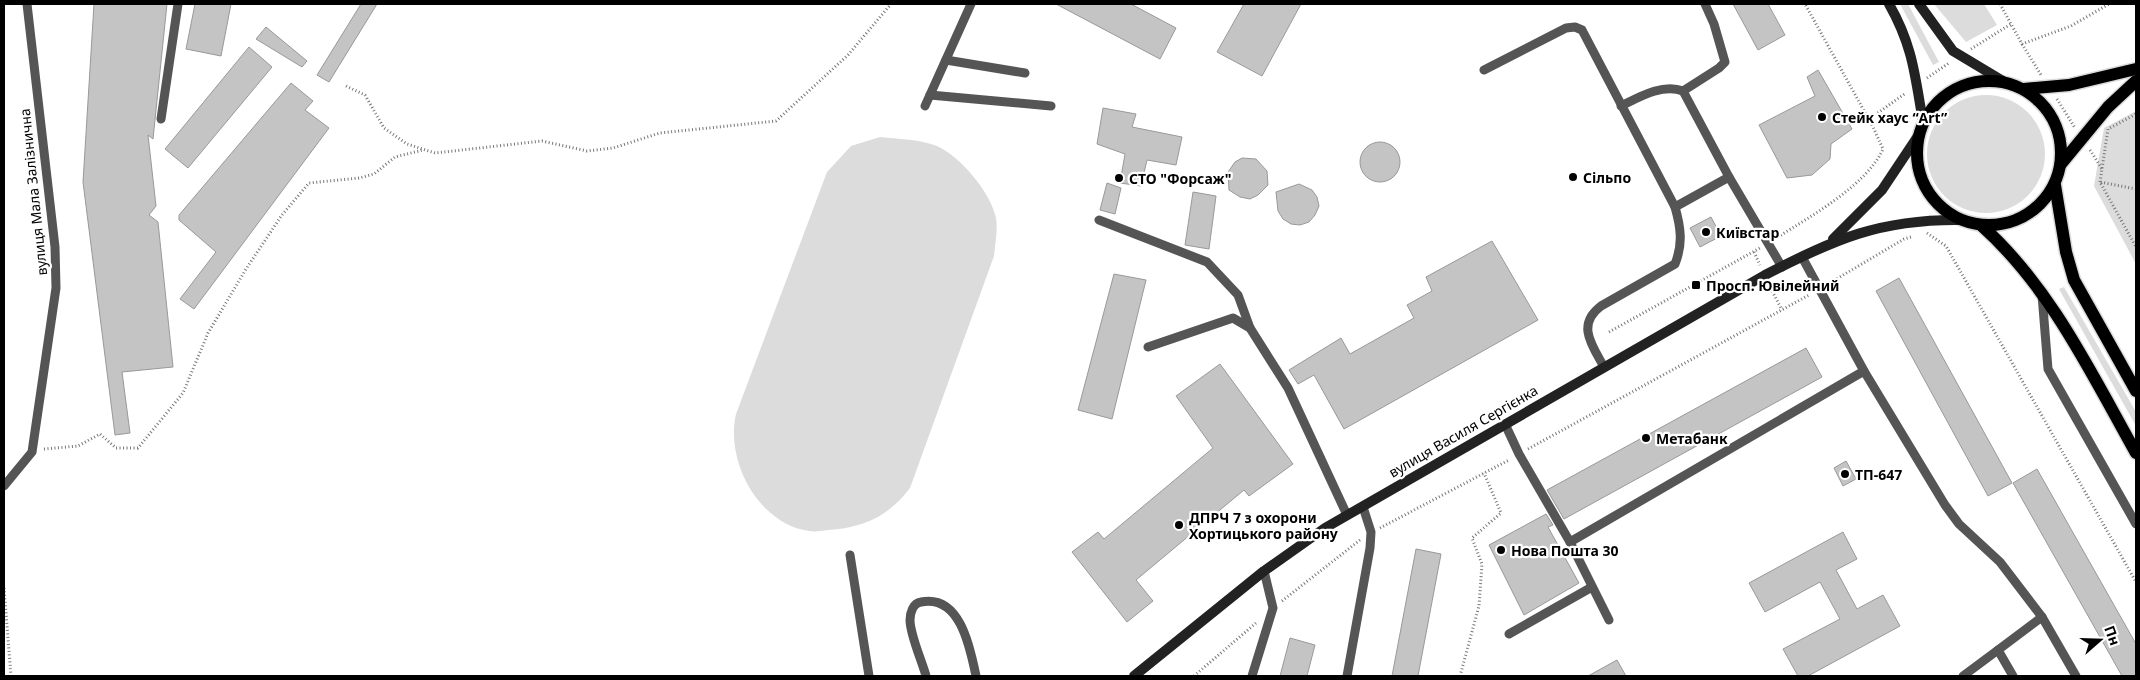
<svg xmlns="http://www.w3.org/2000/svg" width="2140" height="680" font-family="'Noto Sans',sans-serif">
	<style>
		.green { fill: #dcdcdc }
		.building { fill: #c4c4c4; stroke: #999 }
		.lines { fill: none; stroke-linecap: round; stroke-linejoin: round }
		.primary-casing { stroke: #dbdbdb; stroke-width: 15 }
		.path { stroke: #777; stroke-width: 3; stroke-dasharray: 1 2.5; stroke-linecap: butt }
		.lane { stroke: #555; stroke-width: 9 }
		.secondary { stroke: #222; stroke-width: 10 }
		.primary { stroke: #000; stroke-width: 12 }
		.poi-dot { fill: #000; stroke: #fff; stroke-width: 2 }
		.labels { text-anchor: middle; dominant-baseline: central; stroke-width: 4.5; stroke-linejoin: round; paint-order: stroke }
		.poi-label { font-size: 14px; font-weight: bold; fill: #000; stroke: #fff; text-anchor: start }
		.street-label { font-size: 14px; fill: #000; stroke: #fff }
	</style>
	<rect width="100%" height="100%" fill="#fff"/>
	<g class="green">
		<polygon points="1900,4 1908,4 1939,62 1933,65"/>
		<polygon points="1934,4 1984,4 1997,25 1966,42"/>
		<circle cx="1986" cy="154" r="59"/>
		<polygon points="2136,111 2136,264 2094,186 2104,128"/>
		<path d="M 880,137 C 898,139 919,139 937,146 C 960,156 991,193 996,218 C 998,231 995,244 994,256 L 910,488 C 889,516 863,528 828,530 C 822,531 815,532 809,531 C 758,524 725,460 736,414 L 827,172 L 851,146 Z"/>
		<polygon points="2064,287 2136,412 2136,426 2059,289"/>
	</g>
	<g class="building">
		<polygon points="94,4 167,4 153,139 148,135 156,206 149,215 158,222 173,367 122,372 130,433 115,435 83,182"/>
		<polygon points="195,4 231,4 221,56 186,49"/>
		<polygon points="361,4 377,4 329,82 317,75"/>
		<polygon points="1056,4 1131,4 1176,28 1160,59"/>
		<polygon points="1244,4 1301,4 1262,76 1217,52"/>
		<polygon points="1733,4 1768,4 1785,35 1758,50"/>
		<polygon points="266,27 307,61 302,67 256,39"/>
		<polygon points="249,47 272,67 188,168 165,149"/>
		<polygon points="1818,70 1852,129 1831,144 1830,159 1812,175 1787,178 1759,125 1815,96 1807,77"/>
		<polygon points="291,83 313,101 305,110 329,128 194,309 180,299 216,252 179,220 179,215"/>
		<polygon points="1103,108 1136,114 1132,127 1182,137 1176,165 1147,160 1141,186 1120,183 1125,154 1097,144"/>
		<circle cx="1380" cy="162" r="20"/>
		<polygon points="1242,158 1256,159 1267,171 1268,185 1258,195 1250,199 1240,197 1229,190 1228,172 1235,162"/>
		<polygon points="1107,183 1121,188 1115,214 1100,210"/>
		<polygon points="1299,184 1312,190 1317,197 1319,206 1315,215 1309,222 1300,225 1291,224 1283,219 1278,211 1276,192"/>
		<polygon points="1193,192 1216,196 1209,249 1185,245"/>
		<polygon points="1711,217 1721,236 1700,247 1690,228"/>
		<polygon points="1492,241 1538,320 1344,429 1314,375 1298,384 1289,370 1341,338 1350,354 1414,318 1407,305 1432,291 1426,277"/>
		<polygon points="1114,274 1146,280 1112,419 1078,410"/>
		<polygon points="1899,278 2012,483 1988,496 1876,291"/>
		<polygon points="1806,348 1822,377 1564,519 1547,490"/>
		<polygon points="1220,364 1293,464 1249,496 1244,490 1136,580 1153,601 1127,622 1072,552 1098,532 1104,539 1213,448 1176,396"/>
		<polygon points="1846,461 1856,479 1843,486 1834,468"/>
		<polygon points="2037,469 2136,644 2136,676 2122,676 2013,483"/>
		<polygon points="1546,514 1553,525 1548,527 1579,583 1524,615 1489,545"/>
		<polygon points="1843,532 1857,559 1836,570 1857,609 1883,595 1900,626 1808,676 1798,676 1783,649 1840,619 1820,582 1765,612 1749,583"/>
		<polygon points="1416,549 1441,554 1418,676 1392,676"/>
		<polygon points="1290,638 1315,645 1307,676 1280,676"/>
		<polygon points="1617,660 1626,676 1588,676"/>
	</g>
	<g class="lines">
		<g class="primary-casing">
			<g id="primary">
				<circle cx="1989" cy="153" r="72"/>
				<polyline points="2024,89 2069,85 2136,69"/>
				<polyline points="2061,164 2108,107 2136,81"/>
				<polyline points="2055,185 2066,252 2074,280 2136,391"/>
				<path d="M 1982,226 C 2051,288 2091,373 2136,453"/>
			</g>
		</g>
		<g class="path">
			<polyline points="2000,4 2022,44 2071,26 2109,4"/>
			<polyline points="2022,44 2041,75"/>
			<polyline points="1971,49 2011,24"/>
			<polyline points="1927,78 1949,63"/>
			<polyline points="346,86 365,95 384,128 407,144 435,153 542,141 587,151 613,148 660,133 776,121 848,55 891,4"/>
			<polyline points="2057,99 2075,128"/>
			<polyline points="1869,119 1906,93"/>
			<polyline points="2090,150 2102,169"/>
			<polyline points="2100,182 2108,129 2136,114"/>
			<polyline points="2136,189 2100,182 2136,247"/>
			<polyline points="1927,233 1946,246 2136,582"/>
			<path d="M 1778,237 C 1811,216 1867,185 1883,149 L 1873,127 L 1805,4"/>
			<polyline points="1754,252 1760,265"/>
			<polyline points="1828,284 1904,239 1911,237"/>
			<polyline points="1769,285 1782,310"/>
			<polyline points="1609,332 1760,248"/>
			<polyline points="44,449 78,446 100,434 116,448 138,448 183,393 208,333 246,269 282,215 309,183 359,178 374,174 395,157 423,150"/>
			<polyline points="1528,449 1809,295"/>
			<polyline points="1380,528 1509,460"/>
			<polyline points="4,588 11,676"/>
			<polyline points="1282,601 1360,540"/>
			<polyline points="1194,676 1256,623"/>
			<polyline points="1460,676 1479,606 1482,564 1472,538 1501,513 1484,473"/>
		</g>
		<g class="lane">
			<polyline points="1705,4 1714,24 1725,62 1719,68 1683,91 1729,177"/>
			<polyline points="946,60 1025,73"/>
			<path d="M 1484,70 L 1566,28 L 1575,27 L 1582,30 L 1675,207 C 1681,228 1683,244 1675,264 L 1601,306 C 1576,325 1592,345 1604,367"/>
			<polyline points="930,95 1051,106"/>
			<polyline points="925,106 971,4"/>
			<path d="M 1621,106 C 1639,97 1663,83 1683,91"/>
			<polyline points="161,119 178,4"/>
			<polyline points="1675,207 1729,177 1782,267"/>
			<polyline points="1099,220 1207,262 1238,295 1250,328"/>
			<polyline points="1802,257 1864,371"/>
			<polyline points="2042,295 2048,369 2136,524"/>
			<polyline points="1148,347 1233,318 1250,328 1288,388 1347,515"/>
			<polyline points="1505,424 1519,454 1570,542 1864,371 1945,505 1959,524 2000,562 2042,617"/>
			<polyline points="4,486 32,452 56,288 55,247 27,4"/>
			<polyline points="1570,542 1609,620"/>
			<polyline points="850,555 869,676"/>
			<polyline points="1509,634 1592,587"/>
			<path d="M 926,676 C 922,661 910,635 910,620 C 910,613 913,603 921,602 C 960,594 970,647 976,676"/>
			<polyline points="1252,676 1273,608 1264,571"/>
			<polyline points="1347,676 1370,548 1371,532 1363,507"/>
			<polyline points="1963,676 1998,650"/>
			<polyline points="2013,676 1998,650 2042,617 2076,676"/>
		</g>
		<g class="secondary">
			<path d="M 1889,4 C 1913,46 1915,76 1923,122"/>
			<polyline points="1919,4 1953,51 2003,81"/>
			<polyline points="1833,239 1882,190 1920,133"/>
			<path d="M 1134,676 L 1264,571 L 1325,528 L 1765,275 C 1835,239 1880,219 1961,220"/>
		</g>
		<use href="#primary" class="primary"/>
	</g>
	<g class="poi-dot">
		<circle cx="1822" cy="117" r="5"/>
		<circle cx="1573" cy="177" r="5"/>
		<circle cx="1119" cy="178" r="5"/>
		<circle cx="1706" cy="232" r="5"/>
		<rect x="1691" y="280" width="10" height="10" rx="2.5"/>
		<circle cx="1646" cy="438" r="5"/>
		<circle cx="1845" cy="474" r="5"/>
		<circle cx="1179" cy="525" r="5"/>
		<circle cx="1501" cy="550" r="5"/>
	</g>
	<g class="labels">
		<g class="poi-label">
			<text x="1832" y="117">Стейк хаус “Art”</text>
			<text x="1583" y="177">Сільпо</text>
			<text x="1129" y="178">СТО "Форсаж"</text>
			<text x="1716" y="232">Київстар</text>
			<text x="1706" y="285">Просп. Ювілейний</text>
			<text x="1656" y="438">Метабанк</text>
			<text x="1855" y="474">ТП-647</text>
			<text x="1189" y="517">ДПРЧ 7 з охорони<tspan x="1189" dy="16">Хортицького району</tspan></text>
			<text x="1511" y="550">Нова Пошта 30</text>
		</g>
		<g class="street-label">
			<text transform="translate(33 192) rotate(-96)">вулиця Мала Залізнична</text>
			<text transform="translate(1463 431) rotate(-30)">вулиця Василя Сергієнка</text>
		</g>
	</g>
	<rect width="2140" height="680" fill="none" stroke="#000000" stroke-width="10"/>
	<g transform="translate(2100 640) rotate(70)" stroke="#ffffff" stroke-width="4" paint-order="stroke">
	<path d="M0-4L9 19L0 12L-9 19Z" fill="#000000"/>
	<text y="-8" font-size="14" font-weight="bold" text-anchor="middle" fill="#000000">Пн</text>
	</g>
</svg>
